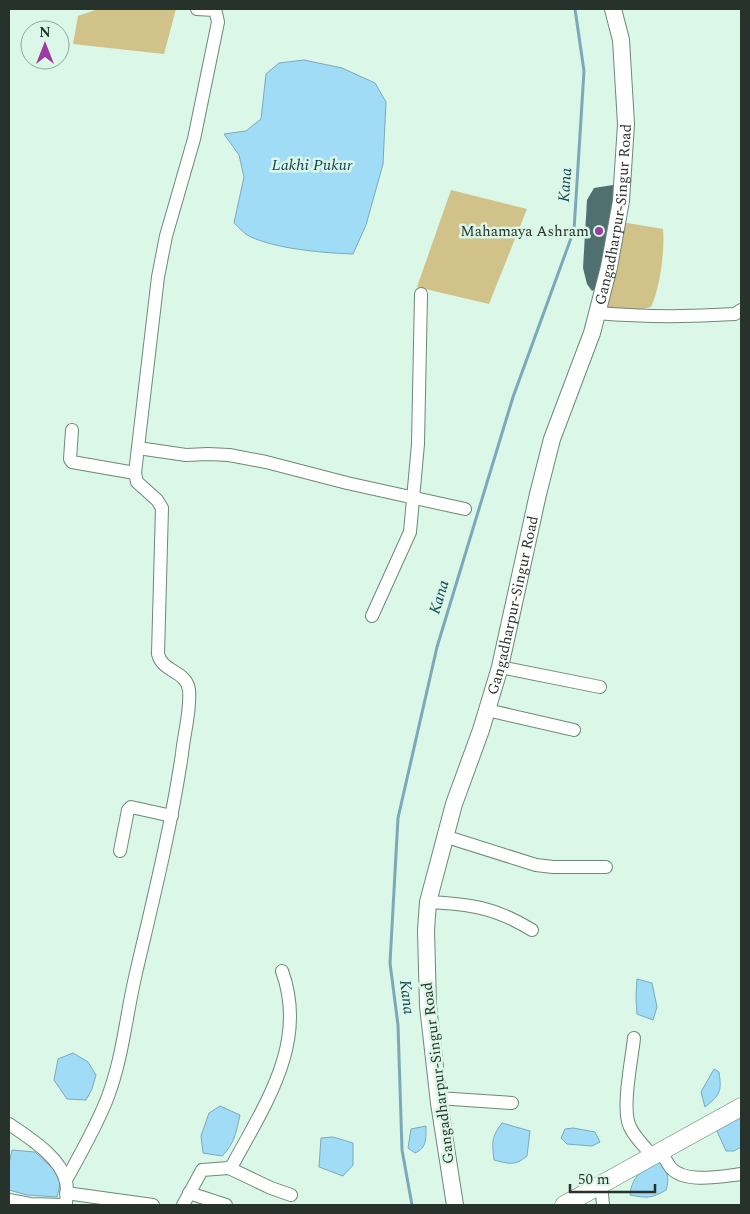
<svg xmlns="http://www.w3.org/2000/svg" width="750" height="1214" font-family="Spectral,serif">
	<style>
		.green { fill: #d0c288 }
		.water { fill: #a1dcf7; stroke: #7ca9ba }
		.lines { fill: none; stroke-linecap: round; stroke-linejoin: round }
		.stream { stroke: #7ca9ba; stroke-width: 3 }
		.building { fill: #4f706f }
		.minor-casing { stroke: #6d887a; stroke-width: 14 }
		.tertiary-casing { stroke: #6d887a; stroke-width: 18 }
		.secondary-casing { stroke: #6d887a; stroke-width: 19 }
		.minor { stroke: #fff; stroke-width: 12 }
		.tertiary { stroke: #fff; stroke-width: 16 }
		.secondary { stroke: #fff; stroke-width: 18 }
		.poi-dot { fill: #9c3ba2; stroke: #daf7e7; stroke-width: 2 }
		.labels { text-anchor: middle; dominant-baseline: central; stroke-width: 5; stroke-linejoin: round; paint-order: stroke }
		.street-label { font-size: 15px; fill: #27322c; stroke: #daf7e7 }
		.poi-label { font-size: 15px; fill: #27322c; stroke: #daf7e7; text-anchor: end }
		.water-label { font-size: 16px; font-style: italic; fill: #134456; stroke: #daf7e7 }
	</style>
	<rect width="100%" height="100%" fill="#daf7e7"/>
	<g class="green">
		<polygon points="98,9 176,9 164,54 73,44 78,16"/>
		<polygon points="451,190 527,209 489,304 417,287"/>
		<path d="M 621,222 L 663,229 C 665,251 660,287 651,307 L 624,313 L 602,309 Z"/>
	</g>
	<g class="water">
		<path d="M 304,60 L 342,68 L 375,83 L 386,102 L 383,164 L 366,225 L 353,254 C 324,253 275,249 249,236 C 243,233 239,227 234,223 L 244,177 L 239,155 L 224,134 L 246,131 L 261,119 L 266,74 L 279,63 Z"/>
		<polygon points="637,979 652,983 657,1007 653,1020 637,1014 636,997"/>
		<polygon points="73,1053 88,1062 96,1075 92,1089 86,1100 67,1099 54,1080 58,1059"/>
		<path d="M 714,1069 L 719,1072 C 722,1092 720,1095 705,1107 L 701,1092 Z"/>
		<path d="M 220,1106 L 240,1115 C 236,1132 235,1143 222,1156 L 203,1153 L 201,1136 L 209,1113 Z"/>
		<polygon points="741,1113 741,1147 734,1151 726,1151 717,1131 729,1116"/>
		<path d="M 502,1123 L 530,1131 L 527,1156 C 515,1166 509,1164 494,1160 C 492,1142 491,1138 502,1123 Z"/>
		<path d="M 426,1126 C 426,1138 427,1148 415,1153 L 408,1148 L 411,1129 Z"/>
		<polygon points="573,1128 595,1132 600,1142 592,1146 567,1144 561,1138 565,1129"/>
		<polygon points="333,1137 353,1143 353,1165 343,1176 319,1167 321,1138"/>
		<polygon points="12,1150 35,1152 62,1177 57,1197 27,1195 9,1190 9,1164"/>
		<path d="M 659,1159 C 667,1169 670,1178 666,1190 C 651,1199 646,1198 630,1195 C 632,1175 643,1170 659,1159 Z"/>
	</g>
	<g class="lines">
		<polyline class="stream" points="412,1205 402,1150 398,1025 390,963 398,818 437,647 513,397 574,230 584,71 575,9"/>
	</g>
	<polygon class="building" points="613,185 618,189 599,287 592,291 587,284 583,268 587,200 594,188"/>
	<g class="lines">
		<g class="minor-casing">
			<g id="minor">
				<path d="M 597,313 C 643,317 689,317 735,314 L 741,310"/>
				<polyline points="72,430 70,459 72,462 135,473"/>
				<polyline points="138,448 186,455 208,454 229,455 266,462 347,483 465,509"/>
				<polyline points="372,616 410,532 418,444 421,294"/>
				<polyline points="500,667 600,687"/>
				<polyline points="487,710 574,730"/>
				<polyline points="444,836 536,865 553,867 606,867"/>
				<polyline points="120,851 128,810 131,807 172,816"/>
				<path d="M 428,902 C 469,904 495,907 532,930"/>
				<path d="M 634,1038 C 632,1059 621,1109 630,1127 C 635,1138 645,1147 652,1155"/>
				<polyline points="438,1098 512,1103"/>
				<path d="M 9,1124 C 28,1137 61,1157 66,1182 C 68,1189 66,1198 66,1205"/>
				<path d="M 660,1151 C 664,1156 667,1163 671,1168 C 685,1184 723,1176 741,1174"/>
				<polyline points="229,1168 271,1188 291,1195"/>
				<path d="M 66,1180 C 81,1153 96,1127 107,1099 C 123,1058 126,1015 136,973 C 153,900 171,828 182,754 C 184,733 191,710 189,690 C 187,671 162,672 158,654 L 162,508 L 157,500 L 137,482 L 135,473 L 158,277 L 166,236 L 194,139 L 218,22 L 216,13 L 214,10 L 197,9"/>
				<polyline points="601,1184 603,1205"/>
				<polyline points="66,1193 153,1205"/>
				<polyline points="189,1193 226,1205"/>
				<polyline points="9,1200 30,1204 65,1205"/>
				<path d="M 183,1205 L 202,1170 L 229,1168 L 233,1164 C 266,1103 308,1042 282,971"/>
			</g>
		</g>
		<g class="tertiary-casing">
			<g id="tertiary">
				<path id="s1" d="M 455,1205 L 439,1103 L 428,1006 L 426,930 L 428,902 L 454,804 L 481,730 L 500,667 L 538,494 L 552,439 L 592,333 L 609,267 L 621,201 L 626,124 L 621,40 L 613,9"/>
			</g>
		</g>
		<g class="secondary-casing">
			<polyline id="secondary" points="564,1205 741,1107"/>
		</g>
		<use href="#minor" class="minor"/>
		<use href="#tertiary" class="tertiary"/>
		<use href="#secondary" class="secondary"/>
	</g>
	<circle class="poi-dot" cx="599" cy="231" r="5"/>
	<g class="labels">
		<g class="street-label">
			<text stroke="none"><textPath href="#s1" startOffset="1019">Gangadharpur-Singur Road</textPath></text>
			<text stroke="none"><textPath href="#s1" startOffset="614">Gangadharpur-Singur Road</textPath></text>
			<text transform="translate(438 1073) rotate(-97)">Gangadharpur-Singur Road</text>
		</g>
		<g class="poi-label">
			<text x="589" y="231">Mahamaya Ashram</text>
		</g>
		<g class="water-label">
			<text x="312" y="165">Lakhi Pukur</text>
			<text transform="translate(565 185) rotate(-86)">Kana</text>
			<text transform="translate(439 597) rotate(-73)">Kana</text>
			<text transform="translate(407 997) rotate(83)">Kana</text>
		</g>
	</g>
	<rect width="750" height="1214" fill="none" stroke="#27322c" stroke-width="20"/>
	<g transform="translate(45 45)"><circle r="24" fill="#daf7e7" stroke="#92a89c"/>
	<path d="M0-4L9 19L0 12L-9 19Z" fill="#9c3ba2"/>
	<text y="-8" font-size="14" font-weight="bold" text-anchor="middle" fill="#27322c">N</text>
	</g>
	<path d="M570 1184v8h85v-8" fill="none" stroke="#27322c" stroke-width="2.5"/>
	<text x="578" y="1184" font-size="15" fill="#27322c" stroke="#daf7e7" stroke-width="4" paint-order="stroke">50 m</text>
</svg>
